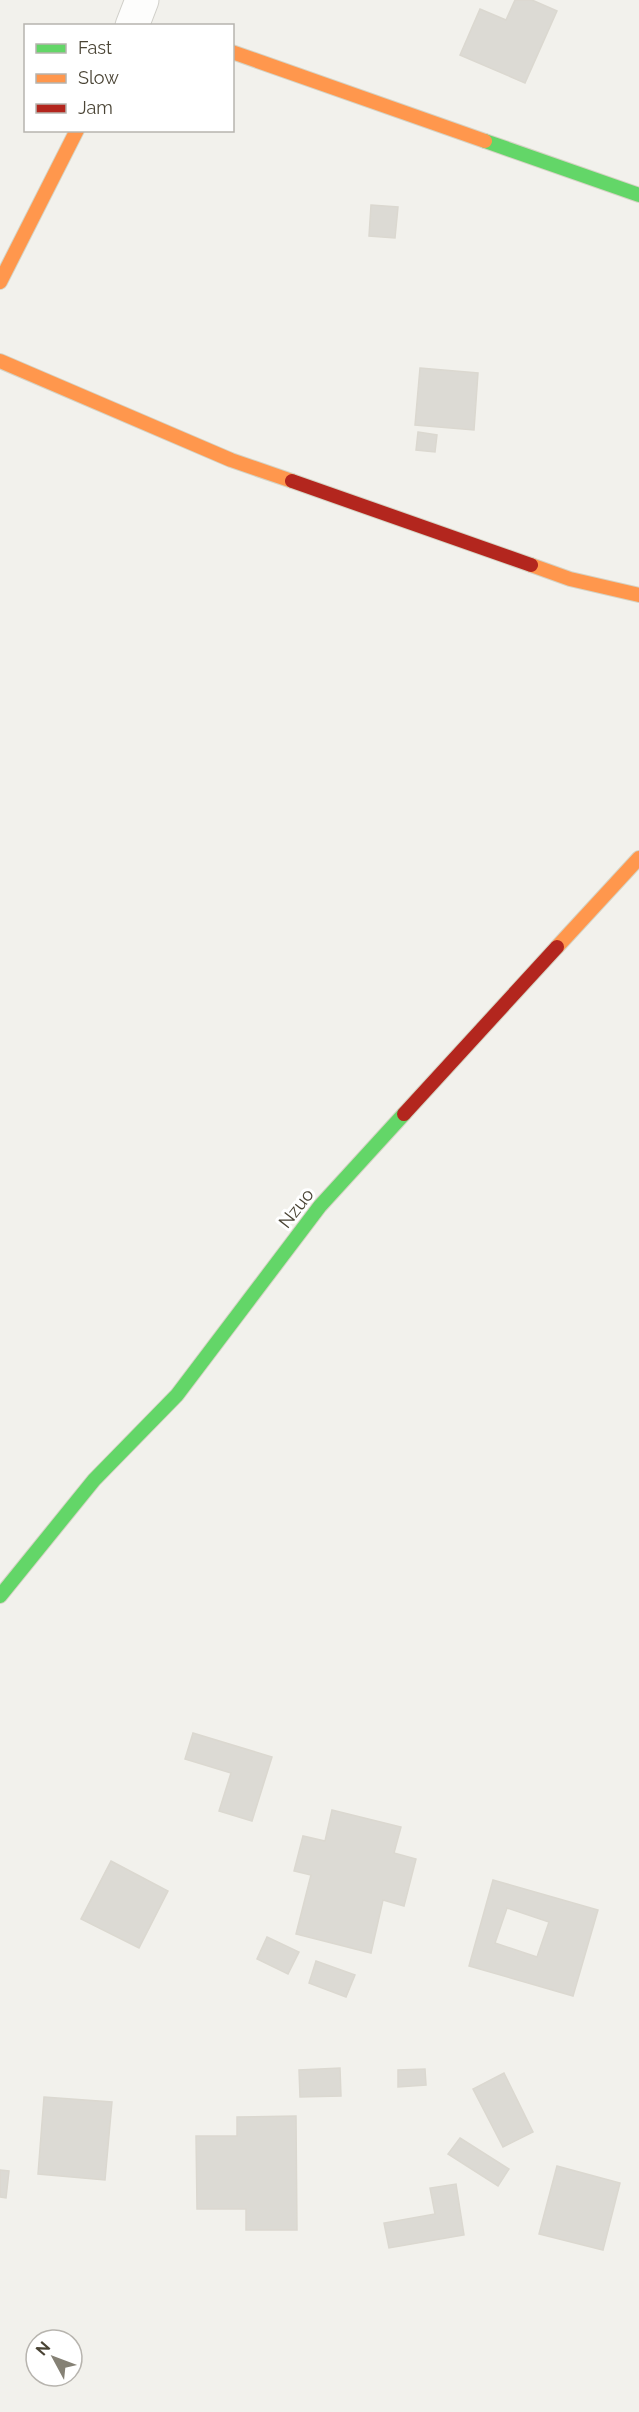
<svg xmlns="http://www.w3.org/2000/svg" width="639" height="2412" font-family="Raleway,sans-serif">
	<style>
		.building { fill: #dcdad4; stroke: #dbd8d0; stroke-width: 1.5; fill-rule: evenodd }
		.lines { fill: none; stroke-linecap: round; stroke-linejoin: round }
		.street-casing { stroke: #d0cfc9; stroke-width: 35 }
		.fast-casing { stroke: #d5d3c4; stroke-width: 16 }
		.slow-casing { stroke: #d5d3c4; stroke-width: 16 }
		.jam-casing { stroke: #d5d3c4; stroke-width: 16 }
		.street { stroke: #fdfdfc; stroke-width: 33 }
		.fast { stroke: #63d668; stroke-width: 14 }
		.slow { stroke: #ff974d; stroke-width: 14 }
		.jam { stroke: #b3261e; stroke-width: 14 }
		.labels { text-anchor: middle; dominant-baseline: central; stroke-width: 6; stroke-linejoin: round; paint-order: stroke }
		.street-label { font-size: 18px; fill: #4a4435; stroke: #fff }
	</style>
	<rect width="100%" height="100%" fill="#f2f1ec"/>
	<g class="building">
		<polygon points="515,0 532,0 557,11 525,83 460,55 480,9 506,20"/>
		<polygon points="371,205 398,207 395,238 369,236"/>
		<polygon points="420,368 478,373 474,430 415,425"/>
		<polygon points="418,432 437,435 435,452 416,450"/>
		<polygon points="193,1733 272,1757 252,1821 219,1811 231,1773 185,1759"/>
		<polygon points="332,1810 401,1827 394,1853 416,1859 404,1906 383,1900 371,1953 296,1934 311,1875 294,1871 303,1836 325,1841"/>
		<polygon points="111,1861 168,1891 139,1948 81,1919"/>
		<path d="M 493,1880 L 598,1910 L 573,1996 L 469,1966 ZM 507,1908 L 549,1922 L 537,1957 L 495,1943 Z"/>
		<polygon points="267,1937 299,1952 288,1974 257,1959"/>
		<polygon points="316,1961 355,1975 346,1997 309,1983"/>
		<polygon points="340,2068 341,2096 300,2097 299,2070"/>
		<polygon points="425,2069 426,2085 398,2087 398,2070"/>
		<polygon points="504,2073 533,2132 503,2147 473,2089"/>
		<polygon points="44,2097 112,2102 105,2180 38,2174"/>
		<polygon points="296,2116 297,2230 246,2230 246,2209 197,2209 196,2136 237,2136 237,2117"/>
		<polygon points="460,2138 509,2169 498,2186 448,2154"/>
		<polygon points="557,2166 620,2183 603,2250 539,2234"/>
		<polygon points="0,2170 9,2171 6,2198 0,2197"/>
		<polygon points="456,2184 464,2235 389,2248 384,2223 435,2214 430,2188"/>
	</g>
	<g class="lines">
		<g class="street-casing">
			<polyline id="street" points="132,26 142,0"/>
		</g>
		<g class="fast-casing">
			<g id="fast">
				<polyline points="485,141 639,195"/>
				<polyline points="0,1596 94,1480 177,1395 320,1206 404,1114"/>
			</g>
		</g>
		<g class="slow-casing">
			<g id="slow">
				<polyline points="232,52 485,141"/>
				<polyline points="0,282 77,130"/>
				<polyline points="0,361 231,460 292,481"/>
				<polyline points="531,565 570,579 639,595"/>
				<polyline points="557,947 639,858"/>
			</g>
		</g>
		<g class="jam-casing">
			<g id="jam">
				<polyline points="292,481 531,565"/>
				<polyline points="404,1114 557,947"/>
			</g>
		</g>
		<use href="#street" class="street"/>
		<use href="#fast" class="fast"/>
		<use href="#slow" class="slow"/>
		<use href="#jam" class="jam"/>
	</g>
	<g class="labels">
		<g class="street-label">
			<text transform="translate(296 1208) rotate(-52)">Nzuo</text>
		</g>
	</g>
	<rect x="24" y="24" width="210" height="108" fill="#ffffff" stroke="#b7b4ae" stroke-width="1.5"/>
	<rect x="36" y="44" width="30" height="9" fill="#63d668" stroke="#b7b4ae" stroke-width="1.5"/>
	<text x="78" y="54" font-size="18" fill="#4a4435">Fast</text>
	<rect x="36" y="74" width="30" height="9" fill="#ff974d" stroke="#b7b4ae" stroke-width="1.5"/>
	<text x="78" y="84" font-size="18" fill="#4a4435">Slow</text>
	<rect x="36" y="104" width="30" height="9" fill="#b3261e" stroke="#b7b4ae" stroke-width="1.5"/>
	<text x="78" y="114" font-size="18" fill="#4a4435">Jam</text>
	<g transform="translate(54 2358) rotate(311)"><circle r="28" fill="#ffffff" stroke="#b7b4ae" stroke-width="1.5"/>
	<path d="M0-4.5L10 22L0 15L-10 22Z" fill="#858175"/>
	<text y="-9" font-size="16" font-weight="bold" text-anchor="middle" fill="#4a4435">N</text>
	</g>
</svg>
